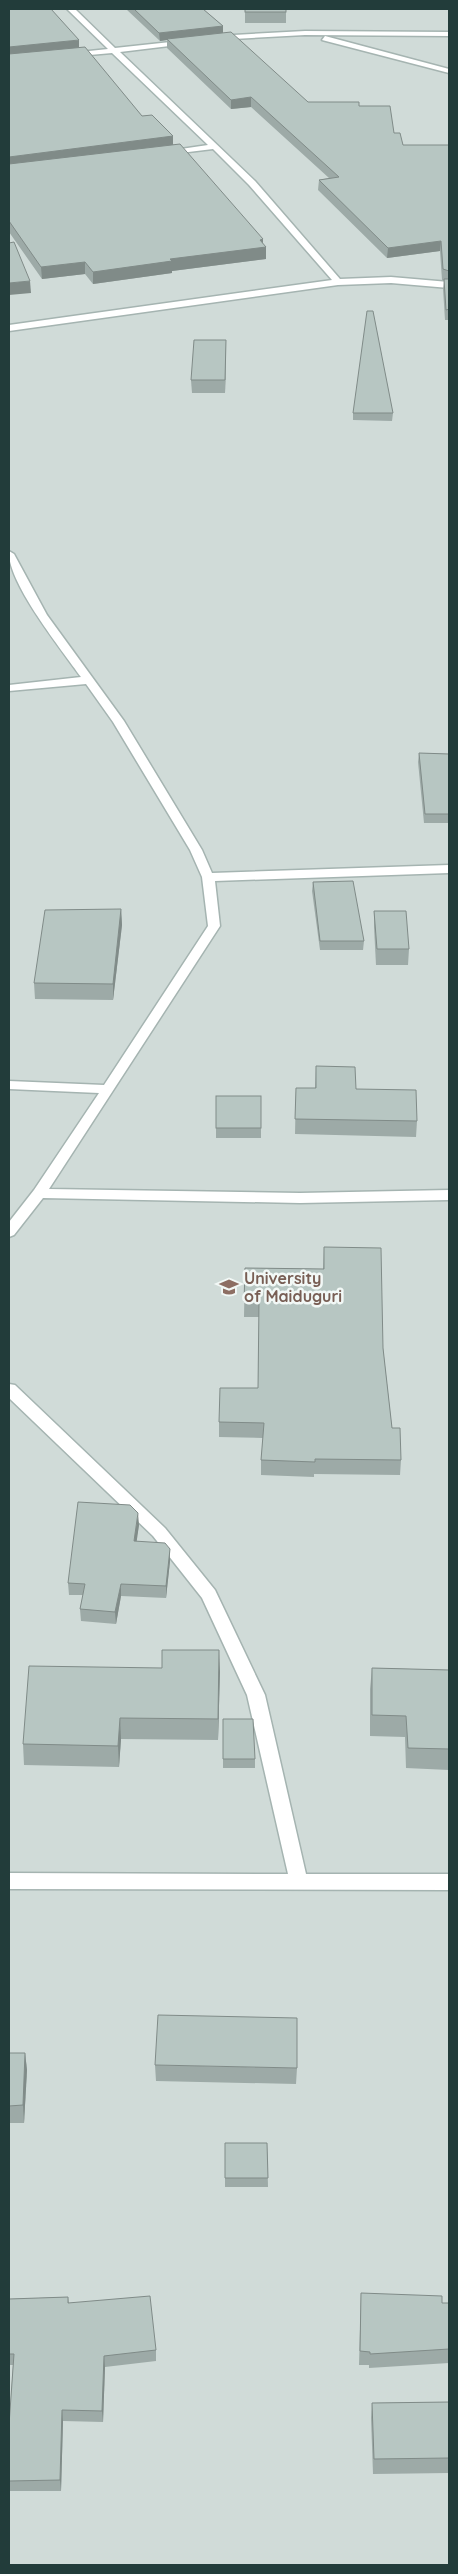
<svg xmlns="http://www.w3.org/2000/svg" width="458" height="2574" font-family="Quicksand,sans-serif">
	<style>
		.built { fill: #d0dbd8 }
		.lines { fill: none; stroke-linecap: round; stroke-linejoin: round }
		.minor-casing { stroke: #a5b4b1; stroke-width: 3 }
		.minor { fill: #fff; fill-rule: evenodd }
		.wall { fill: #9daaa7 }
		.shaded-wall { fill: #808b88 }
		.building { fill: #b7c6c2; stroke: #808b88 }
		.labels { text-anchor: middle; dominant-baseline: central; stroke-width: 5; stroke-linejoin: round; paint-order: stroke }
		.education-label { font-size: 16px; font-weight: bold; fill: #785e54; stroke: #f2f8f6; text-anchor: start }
	</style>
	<rect width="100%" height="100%" fill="#e2ece9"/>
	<rect class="built" x="9" y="9" width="440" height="2556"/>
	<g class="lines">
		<g class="minor-casing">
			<g id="minor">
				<polygon points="67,9 75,9 115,48 189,40 186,44 120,52 255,181 340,279 391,277 449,282 449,288 391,283 338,285 9,331 9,325 332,280 249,185 213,149 164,155 164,151 167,151 208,145 112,53 67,57 70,53 108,49"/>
				<polygon points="305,31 449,32 449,36 305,35 216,40 212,38 216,36"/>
				<polygon points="325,36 449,69 449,73 322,40"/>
				<path d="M 9,551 L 14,554 L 47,615 L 124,721 L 202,850 L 212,873 L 449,865 L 449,873 L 215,881 L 220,926 L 49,1189 L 300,1193 L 449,1190 L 449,1200 L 300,1203 L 43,1198 L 14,1235 L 9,1237 L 9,1222 L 34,1190 L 99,1093 L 9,1089 L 9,1081 L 104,1085 L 208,926 L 202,877 L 190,850 L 113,722 L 86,684 L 9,691 L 9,685 L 81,677 C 62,650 7,582 9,551 Z"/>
				<polygon points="9,1384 15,1385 165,1528 215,1590 265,1695 306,1874 449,1874 449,1890 9,1889 9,1873 288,1874 247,1695 202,1598 153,1536 9,1398"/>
			</g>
		</g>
		<use href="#minor" class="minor"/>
	</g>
	<g class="wall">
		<polygon points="9,9 79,48 142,116 173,136 173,144 263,244 266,259 172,271 172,273 93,284 85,274 42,279 9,232"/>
		<polygon points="126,9 203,9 223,26 223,33 308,102 359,106 394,133 403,145 449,145 449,320 445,320 443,289 444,280 442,280 440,251 387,258 318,190 319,180 329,178 251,107 231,109 167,48 167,40 160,41"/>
		<rect x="245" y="9" width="41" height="14"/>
		<polygon points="226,340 225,393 192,393 191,380"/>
		<polygon points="353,413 393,413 392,421 353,420"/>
		<polygon points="419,753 449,754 449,823 424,823 418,762"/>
		<polygon points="313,882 364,941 363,950 320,950 312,891"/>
		<polygon points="121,909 122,925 113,1000 35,999 34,983"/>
		<polygon points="374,911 409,949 408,965 376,965 374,927"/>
		<polygon points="316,1066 356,1089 417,1121 416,1137 295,1134 296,1088 315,1088"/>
		<rect x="216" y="1096" width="45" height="42"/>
		<polygon points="324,1247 383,1348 392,1428 401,1460 400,1475 314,1474 314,1477 261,1475 261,1460 263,1438 219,1437 219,1422 258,1388 259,1317 244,1317 245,1268 323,1269"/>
		<polygon points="139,1525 136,1541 170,1549 170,1561 166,1598 121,1596 116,1624 81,1621 80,1609 83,1595 69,1595 68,1583"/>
		<polygon points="372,1668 449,1670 449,1770 406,1768 405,1737 370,1736 370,1689"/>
		<polygon points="220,1671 218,1740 121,1739 119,1767 24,1765 23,1744"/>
		<polygon points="223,1719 255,1759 255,1768 223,1768"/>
		<polygon points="9,2053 25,2053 27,2070 24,2123 9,2123"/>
		<polygon points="155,2065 297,2068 296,2084 156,2081"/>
		<polygon points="225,2143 267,2143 268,2187 225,2187"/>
		<polygon points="361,2293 442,2303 449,2303 449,2363 369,2368 369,2365 359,2365"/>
		<polygon points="68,2297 69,2303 156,2350 156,2361 105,2367 103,2422 63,2421 61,2491 9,2491 9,2425 13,2365 9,2365 9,2299"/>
		<polygon points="449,2402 449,2473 373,2474 371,2418 372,2403"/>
	</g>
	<g class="shaded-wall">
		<polygon points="223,26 223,34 167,39 167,40 160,41 159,33"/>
		<polygon points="79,40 79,50 9,58 9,47"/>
		<polygon points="251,97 251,107 231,109 231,100"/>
		<polygon points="173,136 173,148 9,168 9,157"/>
		<polygon points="263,239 263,247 266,247 266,259 172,271 172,273 93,284 93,272 170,259"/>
		<polygon points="441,241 440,251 387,258 388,248"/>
		<polygon points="85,262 85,274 42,279 41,267"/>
		<polygon points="30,281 31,293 9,295 9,283"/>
		<polygon points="226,340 226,354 225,393 225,380"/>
		<polygon points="121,909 122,925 113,1000 113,984"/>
		<polygon points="138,1513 139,1525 135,1553 134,1541"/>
		<polygon points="170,1549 170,1561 166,1598 166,1586"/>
		<polygon points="121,1584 121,1596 116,1624 115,1612"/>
		<polygon points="219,1650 220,1671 218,1740 218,1719"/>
		<polygon points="120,1718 121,1739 119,1767 118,1746"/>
		<polygon points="25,2053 27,2070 24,2123 23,2105"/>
		<polygon points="104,2356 105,2367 103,2422 102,2411"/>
		<polygon points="62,2410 63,2421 61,2491 60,2480"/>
	</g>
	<g class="building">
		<polygon points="9,9 51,9 79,40 9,47"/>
		<polygon points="134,9 203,9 223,26 159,33"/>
		<rect x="245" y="9" width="41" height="3"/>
		<polygon points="231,32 308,102 359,102 359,106 390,106 394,133 400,133 403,145 449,145 449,271 443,269 441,241 388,248 319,180 339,177 251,97 231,100 167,39"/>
		<polygon points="85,47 142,116 152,115 173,136 9,157 9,54"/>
		<polygon points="180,144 263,239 260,240 266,247 170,259 172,261 93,272 85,262 41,267 9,221 9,164"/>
		<polygon points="14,242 30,281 9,283 9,243"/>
		<polygon points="444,279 449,279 449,309 446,310"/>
		<polygon points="367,311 373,311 393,413 353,413"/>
		<polygon points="194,340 226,340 225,380 191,380"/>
		<polygon points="419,753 449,754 449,814 425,814"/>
		<polygon points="353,881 364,941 320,941 313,882"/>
		<polygon points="121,909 113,984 34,983 45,910"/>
		<polygon points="374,911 406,911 409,949 377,949"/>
		<polygon points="316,1066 355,1067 356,1089 416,1090 417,1121 295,1119 296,1088 316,1088"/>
		<rect x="216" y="1096" width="45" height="32"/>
		<polygon points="324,1247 381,1248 383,1348 392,1428 400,1428 401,1460 315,1459 315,1462 261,1460 264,1423 219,1422 220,1388 258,1388 259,1302 244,1302 245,1268 324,1269"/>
		<polygon points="78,1502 130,1505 138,1513 134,1541 165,1543 170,1549 166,1586 121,1584 115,1612 80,1609 85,1584 68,1583"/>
		<polygon points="162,1650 219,1650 218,1719 120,1718 118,1746 23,1744 29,1666 162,1668"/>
		<polygon points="372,1668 449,1670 449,1749 408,1748 406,1716 372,1715"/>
		<polygon points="223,1719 253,1719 255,1759 223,1759"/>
		<polygon points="158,2015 297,2018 297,2068 155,2065"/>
		<polygon points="9,2053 25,2053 23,2105 9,2106"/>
		<polygon points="225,2143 267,2143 268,2178 225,2178"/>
		<polygon points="361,2293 442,2296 442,2303 449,2303 449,2349 370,2354 370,2352 360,2351"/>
		<polygon points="150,2296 156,2350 104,2356 102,2411 62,2410 60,2480 9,2481 9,2425 14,2354 9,2354 9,2299 68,2297 68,2303"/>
		<polygon points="449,2402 449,2458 374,2459 372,2403"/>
	</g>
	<defs>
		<g id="university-bare" transform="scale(1.5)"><path d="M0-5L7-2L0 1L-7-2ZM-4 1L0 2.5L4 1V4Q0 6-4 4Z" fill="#8d6e63" stroke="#f2f8f6" stroke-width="2.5" paint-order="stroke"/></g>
	</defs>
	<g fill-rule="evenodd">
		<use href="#university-bare" x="229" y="1287"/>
	</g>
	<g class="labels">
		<g class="education-label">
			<text x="244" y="1278">University<tspan x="244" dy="18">of Maiduguri</tspan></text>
		</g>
	</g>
	<rect width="458" height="2574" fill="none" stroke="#223c3a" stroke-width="20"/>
</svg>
